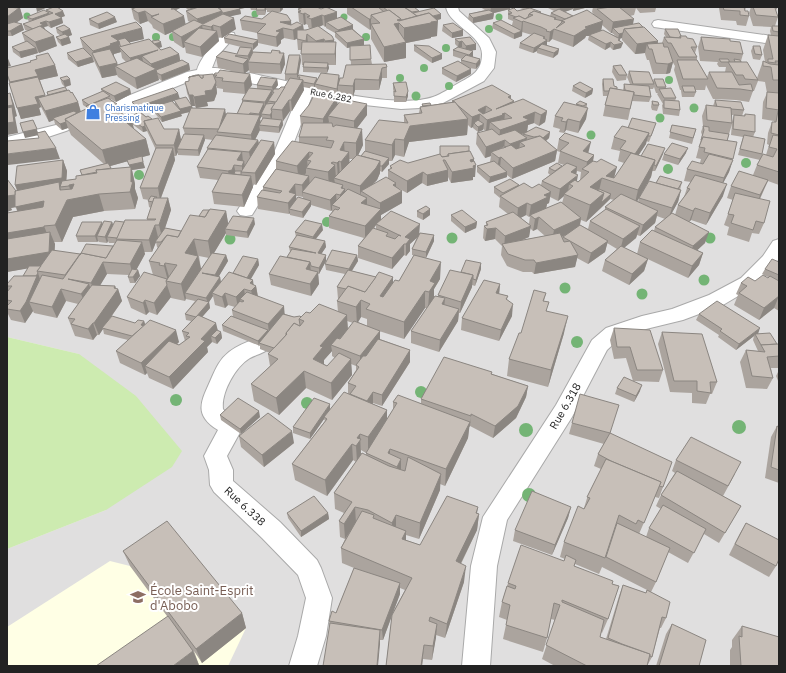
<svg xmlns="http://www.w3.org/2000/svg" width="786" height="673" font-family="'IBM Plex Sans',sans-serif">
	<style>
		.residential { fill: #e0dfdf }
		.education { fill: #ffffe5 }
		.grass { fill: #cdebb0 }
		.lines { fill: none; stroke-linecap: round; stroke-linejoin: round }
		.street-casing { stroke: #a9a9a9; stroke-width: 2 }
		.street { fill: #fff; fill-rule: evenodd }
		.tree { fill: #74b475 }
		.wall { fill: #aba49e; fill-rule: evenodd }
		.shaded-wall { fill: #8b8681 }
		.building { fill: #c7bfb8; stroke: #8b8681; fill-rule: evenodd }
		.labels { text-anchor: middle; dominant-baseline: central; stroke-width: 4; stroke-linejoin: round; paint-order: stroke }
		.far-street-label { font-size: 9px; fill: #222; stroke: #fff }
		.far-shop-label { font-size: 9px; fill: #366cbe; stroke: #fff; text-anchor: start }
		.street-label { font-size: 11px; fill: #222; stroke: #fff }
		.near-education-label { font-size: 13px; fill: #785e54; stroke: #fff; text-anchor: start }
	</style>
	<rect width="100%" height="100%" fill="#f2efe9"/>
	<polygon class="residential" points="7,7 779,7 779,666 7,666 7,549 106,510 79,354 7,337"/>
	<polygon class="education" points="110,561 130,566 246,628 228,666 7,666 7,627"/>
	<polygon class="grass" points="7,337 79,354 136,396 182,451 172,467 106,510 7,549"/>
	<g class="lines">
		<g class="street-casing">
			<g id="street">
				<path d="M 446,7 L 458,7 L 459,11 L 489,38 L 496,52 L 494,68 L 484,81 L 443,103 L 420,108 L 401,109 L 365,105 L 312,96 L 289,155 L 252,215 L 246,216 L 240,215 L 237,211 L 273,155 L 299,93 L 216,76 L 195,79 L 66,131 L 48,137 L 7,147 L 7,137 L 56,125 L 187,72 L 197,70 C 200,59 215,40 224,34 C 227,32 230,32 234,33 L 235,36 L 216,58 L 212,68 C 226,67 254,74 268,77 C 308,86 396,110 433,97 C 442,94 450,88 457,84 C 472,76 482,71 482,54 C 482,35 449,25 446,7 Z"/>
				<polygon points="658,20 779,37 779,45 654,27 652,24 654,21"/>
				<polygon points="779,239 779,259 755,286 723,305 683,320 646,329 620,338 607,350 572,417 507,520 497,566 490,666 462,666 471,566 483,517 556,405 592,340 606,328 642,316 672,309 709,295 741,278 763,256 773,241"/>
				<path d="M 263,337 L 270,339 L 273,344 C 268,352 258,354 250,358 C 235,367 221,393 223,409 C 229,417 238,418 243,427 L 227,456 L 233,470 L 233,481 L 280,522 L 317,560 L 321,568 L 332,598 L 326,636 L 317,666 L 289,666 L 298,636 L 306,598 L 298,575 L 262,538 L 214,492 L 210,485 L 209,470 L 204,456 L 218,430 C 192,414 202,400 212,377 C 216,368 220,359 229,352 C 239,344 251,340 263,337 Z"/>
			</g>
		</g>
		<use href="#street" class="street"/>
	</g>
	<g class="tree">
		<circle cx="255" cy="14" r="3.5"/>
		<circle cx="27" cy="16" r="3.5"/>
		<circle cx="344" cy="17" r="3.5"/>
		<circle cx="499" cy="17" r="3.5"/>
		<circle cx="489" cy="29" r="4"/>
		<circle cx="156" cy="37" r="4"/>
		<circle cx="173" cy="37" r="4"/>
		<circle cx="366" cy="37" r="4"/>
		<circle cx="446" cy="48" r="4"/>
		<circle cx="424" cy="68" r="4"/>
		<circle cx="400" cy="78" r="4"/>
		<circle cx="669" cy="80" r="4"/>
		<circle cx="449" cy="86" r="4"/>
		<circle cx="416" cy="96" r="4.5"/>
		<circle cx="694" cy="108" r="4.5"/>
		<circle cx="660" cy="118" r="4.5"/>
		<circle cx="591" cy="135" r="4.5"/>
		<circle cx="746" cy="163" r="5"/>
		<circle cx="668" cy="169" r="5"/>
		<circle cx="139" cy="175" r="5"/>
		<circle cx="327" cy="222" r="5"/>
		<circle cx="452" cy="238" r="5.5"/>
		<circle cx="710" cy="238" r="5.5"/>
		<circle cx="230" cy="239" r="5.5"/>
		<circle cx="704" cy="280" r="5.5"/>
		<circle cx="565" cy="288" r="5.5"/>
		<circle cx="642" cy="294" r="5.5"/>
		<circle cx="577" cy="342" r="6"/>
		<circle cx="421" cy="392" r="6"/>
		<circle cx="176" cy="400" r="6"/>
		<circle cx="307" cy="403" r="6"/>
		<circle cx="739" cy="427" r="7"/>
		<circle cx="526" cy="430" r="7"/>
		<circle cx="529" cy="495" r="7"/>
	</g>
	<g class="wall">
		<polygon points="7,7 21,7 20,8 23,18 17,22 24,30 12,36 7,36"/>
		<polygon points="131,7 182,7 176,10 186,25 190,22 188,21 186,11 188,10 185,7 249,7 240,9 241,14 229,16 236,29 222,38 218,37 219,41 202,57 186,53 185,47 183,48 174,42 172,32 165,35 153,28 152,25 148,21 140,24 134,19"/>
		<path d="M 250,7 L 282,7 L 283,9 L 280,12 L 277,12 L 291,21 L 291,25 L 303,25 L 304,30 L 310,29 L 308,27 L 308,25 L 306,24 L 304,25 L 299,22 L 298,9 L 303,7 L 302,7 L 317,7 L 321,9 L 337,12 L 337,19 L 353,29 L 364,39 L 364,45 L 360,45 L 371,59 L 372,64 L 387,67 L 387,78 L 382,78 L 379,90 L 355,90 L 353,97 L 338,96 L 338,89 L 337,94 L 315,90 L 315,88 L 314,89 L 303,87 L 304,90 L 292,111 L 290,111 L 283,121 L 283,125 L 279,133 L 260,131 L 260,130 L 255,139 L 258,140 L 259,143 L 274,142 L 275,154 L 256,185 L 253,184 L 253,187 L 244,207 L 214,204 L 212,192 L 218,180 L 200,178 L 197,167 L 208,150 L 207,148 L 213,140 L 205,139 L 199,156 L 178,155 L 178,152 L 176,156 L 174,156 L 175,160 L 161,198 L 168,198 L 171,210 L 165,228 L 181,231 L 199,216 L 226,211 L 228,224 L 255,224 L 248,238 L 226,235 L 226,233 L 214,253 L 226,255 L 228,261 L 219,276 L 220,277 L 221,282 L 233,273 L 258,259 L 259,265 L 250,279 L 253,285 L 256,286 L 258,296 L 285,314 L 294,317 L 301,317 L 310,313 L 338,312 L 337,301 L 339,299 L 338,299 L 337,287 L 345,274 L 326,270 L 325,264 L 357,255 L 358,261 L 352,271 L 376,277 L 393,277 L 393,283 L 399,281 L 414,255 L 412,255 L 412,249 L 417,237 L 410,244 L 410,251 L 406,256 L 404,255 L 392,269 L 358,258 L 358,246 L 364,238 L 329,228 L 329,216 L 332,212 L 332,210 L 331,211 L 311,205 L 311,206 L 303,218 L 290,215 L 290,213 L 289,214 L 258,209 L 257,197 L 263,190 L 263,187 L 276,169 L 276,161 L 299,142 L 299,137 L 302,127 L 301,127 L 300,116 L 337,105 L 367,104 L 367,115 L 357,128 L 363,145 L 358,155 L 361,156 L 365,151 L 365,140 L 404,123 L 404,115 L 419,113 L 420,107 L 422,106 L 422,104 L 431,105 L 452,102 L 452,101 L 511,96 L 511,99 L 514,102 L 547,111 L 545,122 L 539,126 L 534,123 L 528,125 L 527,131 L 550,132 L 549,138 L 546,141 L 557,150 L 559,139 L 565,133 L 588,153 L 594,155 L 593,161 L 615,177 L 624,163 L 618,161 L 620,151 L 611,149 L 614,137 L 628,128 L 654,129 L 649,142 L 646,141 L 646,144 L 638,156 L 641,156 L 663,154 L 655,171 L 652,171 L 651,177 L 637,201 L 638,202 L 639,198 L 656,183 L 682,182 L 680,190 L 681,190 L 678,202 L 671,214 L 675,215 L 678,205 L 684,197 L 687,188 L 691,182 L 684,181 L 687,169 L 703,164 L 700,163 L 701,159 L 696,158 L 702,135 L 701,132 L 703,126 L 702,116 L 706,105 L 713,106 L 715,100 L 744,110 L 742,116 L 744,116 L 745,114 L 755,132 L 753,137 L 765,139 L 762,155 L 766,155 L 769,145 L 767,144 L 768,133 L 772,122 L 774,122 L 774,121 L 762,119 L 763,102 L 767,93 L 765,82 L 758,81 L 754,91 L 753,91 L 749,102 L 736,100 L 713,99 L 706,85 L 705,90 L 695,90 L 696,92 L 694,97 L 682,97 L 681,91 L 681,90 L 680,90 L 674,70 L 675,66 L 672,61 L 673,62 L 670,73 L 666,74 L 653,74 L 649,60 L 647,60 L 645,54 L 645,53 L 635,54 L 622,40 L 622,38 L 620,39 L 621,48 L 613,50 L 610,47 L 605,50 L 588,40 L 589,36 L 586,36 L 585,38 L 573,47 L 552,39 L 549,42 L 547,42 L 546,45 L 559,49 L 558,54 L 553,58 L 537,53 L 537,51 L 533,53 L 519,48 L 520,43 L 532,35 L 522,32 L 522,36 L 514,39 L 492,28 L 493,23 L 512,25 L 513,21 L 508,19 L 508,10 L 517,11 L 523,9 L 517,7 L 533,7 L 531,8 L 541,13 L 550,16 L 551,13 L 554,11 L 546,7 L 585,7 L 585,8 L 573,11 L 573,9 L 564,12 L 573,16 L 595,16 L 592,12 L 593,7 L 668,7 L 656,8 L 655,12 L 640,13 L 636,8 L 634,15 L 630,16 L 633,24 L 658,41 L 658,43 L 662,43 L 664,37 L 666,37 L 664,34 L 665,29 L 687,38 L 697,47 L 695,53 L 697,57 L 697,60 L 707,77 L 709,72 L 725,72 L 726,67 L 719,67 L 717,64 L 718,62 L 700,61 L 698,47 L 701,37 L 730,41 L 743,54 L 741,61 L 757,78 L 763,61 L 765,62 L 763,50 L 768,35 L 771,35 L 770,31 L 771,27 L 753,26 L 749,13 L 751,7 L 776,7 L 777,8 L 776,11 L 778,17 L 775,26 L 779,26 L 779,185 L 768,181 L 760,199 L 764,223 L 759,234 L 752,233 L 749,242 L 727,235 L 729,227 L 724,225 L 733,200 L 727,198 L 731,186 L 753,175 L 757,165 L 760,160 L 738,155 L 743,137 L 731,135 L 732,124 L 727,141 L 733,159 L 729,172 L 723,183 L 723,196 L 706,225 L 691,220 L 689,222 L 705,243 L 697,250 L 703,253 L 699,265 L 688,278 L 637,254 L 640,242 L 654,231 L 655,227 L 665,219 L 657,216 L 655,223 L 640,236 L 637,235 L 636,238 L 624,248 L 648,259 L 644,271 L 629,285 L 602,271 L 605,260 L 617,249 L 607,243 L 605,252 L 588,264 L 577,258 L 575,267 L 534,274 L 532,272 L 523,272 L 507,266 L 501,255 L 502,246 L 495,239 L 485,241 L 483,238 L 484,226 L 486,226 L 486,222 L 508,214 L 499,207 L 500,198 L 494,193 L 494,187 L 519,185 L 532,188 L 541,185 L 542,181 L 550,175 L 548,173 L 549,168 L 562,166 L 564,165 L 558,163 L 560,152 L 557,151 L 555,161 L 512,179 L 507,175 L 507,177 L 489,183 L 477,172 L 477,166 L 490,162 L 491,156 L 485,158 L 476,144 L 477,133 L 486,131 L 483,129 L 483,130 L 478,132 L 473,128 L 473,127 L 471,128 L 468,125 L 467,135 L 409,142 L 404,157 L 395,155 L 392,161 L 389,161 L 389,164 L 382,172 L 380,171 L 380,173 L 377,180 L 372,185 L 388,179 L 388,170 L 390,169 L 390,166 L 408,163 L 440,155 L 440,146 L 469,151 L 474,159 L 475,177 L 473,177 L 473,180 L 451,183 L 448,177 L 448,181 L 427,186 L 422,183 L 407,193 L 396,187 L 402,191 L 402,203 L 381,215 L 381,220 L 420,233 L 434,235 L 434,241 L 426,258 L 440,279 L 434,289 L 434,298 L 438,296 L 438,295 L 461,272 L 481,263 L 481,269 L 475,286 L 472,285 L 472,287 L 460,313 L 459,313 L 458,321 L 439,352 L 411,343 L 411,331 L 427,308 L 425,308 L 404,339 L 379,331 L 380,331 L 380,339 L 410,350 L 410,362 L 382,406 L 373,403 L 373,404 L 387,410 L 387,419 L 393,410 L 393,402 L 421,403 L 421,399 L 492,372 L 492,374 L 528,386 L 526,397 L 516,418 L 493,438 L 470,426 L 469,427 L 468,438 L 445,486 L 440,484 L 440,490 L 419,539 L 406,535 L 406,540 L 420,545 L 477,513 L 479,514 L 477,530 L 461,564 L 464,582 L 445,638 L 436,635 L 432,660 L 423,659 L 422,666 L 386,666 L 392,615 L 383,640 L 380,640 L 380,644 L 330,628 L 329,621 L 336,613 L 354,568 L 342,563 L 341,548 L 345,539 L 340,537 L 339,521 L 344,513 L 335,509 L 334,493 L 356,462 L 353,460 L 327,496 L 295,480 L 292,464 L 325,421 L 324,419 L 310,439 L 293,433 L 293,427 L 330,410 L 348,394 L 348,383 L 356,370 L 356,366 L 351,364 L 352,375 L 332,400 L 306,388 L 279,415 L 254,401 L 251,384 L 270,366 L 268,354 L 270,353 L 260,349 L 260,346 L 223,331 L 222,325 L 233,317 L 232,310 L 235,307 L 228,305 L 225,308 L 215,305 L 213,296 L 209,302 L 210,308 L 202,317 L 218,331 L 221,332 L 222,338 L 217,344 L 212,342 L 207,347 L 208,352 L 173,389 L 149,378 L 147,373 L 145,375 L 120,363 L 116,351 L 128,340 L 104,334 L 103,329 L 99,335 L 97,335 L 93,340 L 75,336 L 68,318 L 78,304 L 66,301 L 57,318 L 34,313 L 33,311 L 25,323 L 11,320 L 7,312 L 7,292 L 8,291 L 7,290 L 7,284 L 23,276 L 28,268 L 7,272 L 7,213 L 17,211 L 16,207 L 11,208 L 12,210 L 7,212 L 7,179 L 16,191 L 17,191 L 15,185 L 63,160 L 67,171 L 66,180 L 76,179 L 82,176 L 80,170 L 104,164 L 71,135 L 68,128 L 62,130 L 55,124 L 54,120 L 49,122 L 41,107 L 39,108 L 41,115 L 21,119 L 7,76 L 7,68 L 31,62 L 37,60 L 36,56 L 55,65 L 58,76 L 40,80 L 45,96 L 48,95 L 47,92 L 67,90 L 71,93 L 78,102 L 81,112 L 87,109 L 86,107 L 83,105 L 82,100 L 102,92 L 101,89 L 130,89 L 131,94 L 116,102 L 111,99 L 111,100 L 117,104 L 118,111 L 130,120 L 129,117 L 138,113 L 134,107 L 132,102 L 179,99 L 191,104 L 187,93 L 185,82 L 213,74 L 231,71 L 218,68 L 216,57 L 237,54 L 241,47 L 225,43 L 224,38 L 258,40 L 258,45 L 253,50 L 253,49 L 253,52 L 271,53 L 280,51 L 281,53 L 284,53 L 285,64 L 281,74 L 250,73 L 249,70 L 245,73 L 250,74 L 252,85 L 250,88 L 257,89 L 257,85 L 277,79 L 278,85 L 275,89 L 279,89 L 285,87 L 289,80 L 285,80 L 285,74 L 301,60 L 298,76 L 317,78 L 317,80 L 343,78 L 351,65 L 350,47 L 347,48 L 335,37 L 335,33 L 326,28 L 326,26 L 325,27 L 323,25 L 319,27 L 334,40 L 334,42 L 336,42 L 336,65 L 328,65 L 329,68 L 327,73 L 303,72 L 303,65 L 302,65 L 301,50 L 298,50 L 297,39 L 294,40 L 284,38 L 281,40 L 281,43 L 277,47 L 258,43 L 257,33 L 242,30 L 240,20 L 262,19 L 271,12 L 267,12 L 267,10 L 266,10 L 265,15 L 257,15 L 256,10 L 251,10 ZM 602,25 L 611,33 L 612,33 L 616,36 L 601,30 ZM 216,86 L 217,86 L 217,88 L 223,89 L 223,92 L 245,94 L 242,100 L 242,103 L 237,114 L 226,115 L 193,109 L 192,106 L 195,106 L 196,108 L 208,106 L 207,102 L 214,101 L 217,93 ZM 172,101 L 175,101 L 175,105 ZM 153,108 L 154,112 L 162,122 L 182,116 L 181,114 L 190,112 L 183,128 L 185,134 L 181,140 L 179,129 L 164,129 L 140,112 ZM 731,115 L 734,115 L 732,122 ZM 262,116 L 262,120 L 261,122 L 260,119 ZM 132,124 L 143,132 L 147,131 L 156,150 L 140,188 L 143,199 L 149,200 L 148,201 L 149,207 L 151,208 L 147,219 L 147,220 L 124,222 L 113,225 L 112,222 L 103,224 L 76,236 L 78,242 L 97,242 L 98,241 L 99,242 L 107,243 L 108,241 L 109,243 L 115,243 L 113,246 L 80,255 L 80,254 L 54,251 L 55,244 L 54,242 L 62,242 L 73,217 L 104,211 L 135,209 L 138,198 L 135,189 L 135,184 L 132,170 L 145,168 L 142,157 L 150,155 L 146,139 L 134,129 ZM 349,159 L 353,159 L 349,163 ZM 128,161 L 130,167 L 111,169 L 110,166 ZM 577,171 L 581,172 L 580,180 L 578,182 L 577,181 L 576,174 ZM 296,196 L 297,196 L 303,197 L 303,198 L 296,200 ZM 564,196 L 562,203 L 546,208 L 547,204 L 549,203 L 550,197 L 558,201 ZM 610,199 L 614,200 L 605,207 L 605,210 L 590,221 L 588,229 L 580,225 L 581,220 L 586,222 L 600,209 ZM 526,215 L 529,217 L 530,216 L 529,224 L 520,218 ZM 376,225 L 376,230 L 374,229 ZM 530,228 L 533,231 L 537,229 L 545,236 L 522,240 L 529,237 ZM 156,242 L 157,247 L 158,248 L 149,261 L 153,275 L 127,297 L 131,308 L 146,315 L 149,312 L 157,315 L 171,297 L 171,298 L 185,301 L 186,298 L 186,299 L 195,301 L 185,314 L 186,320 L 191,321 L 182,331 L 185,341 L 179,345 L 177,344 L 179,342 L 145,324 L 144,321 L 135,323 L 109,320 L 122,301 L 118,289 L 116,289 L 115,286 L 100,285 L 107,274 L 129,275 L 128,277 L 130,283 L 135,283 L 140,276 L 138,270 L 136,270 L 145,254 L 144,252 L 152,252 ZM 199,256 L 209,258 L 201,269 ZM 361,317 L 367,319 L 367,326 L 358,322 ZM 347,321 L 353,323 L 348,329 ZM 332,351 L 332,356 L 335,358 L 327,366 L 324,364 L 324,360 ZM 361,450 L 366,453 L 366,455 L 361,454 ZM 400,588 L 405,590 L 392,614 L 400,594 Z"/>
		<polygon points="347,7 414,7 419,12 441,19 437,20 437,36 431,37 431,38 406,43 406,58 384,62 371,39 371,29 370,30 347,14"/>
		<polygon points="480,7 510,7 510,9 494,13 493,19 473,23 468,19 469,14 485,10"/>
		<polygon points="719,7 746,7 745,11 749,16 746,26 737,25 736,21 721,20 719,8"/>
		<polygon points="46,10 65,16 61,17 63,23 51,28 48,26 44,27 45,29 57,46 39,53 37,51 38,53 21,58 13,52 12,47 25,42 22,33 28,31 25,30 23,24 29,22 27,17 47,12"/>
		<polygon points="89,19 117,22 99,29 90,25"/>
		<polygon points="443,25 463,30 463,36 452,38 442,31"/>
		<polygon points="56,28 70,29 72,35 67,36 69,37 71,43 62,46 58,42 56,37 61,36 57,33"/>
		<path d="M 80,38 L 144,39 L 129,42 L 131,44 L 152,41 L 162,47 L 159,48 L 161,50 L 179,54 L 180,60 L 189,64 L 190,70 L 162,81 L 158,78 L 159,80 L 137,89 L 118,77 L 117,75 L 102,78 L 95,63 L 93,58 L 94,62 L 78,67 L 68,59 L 67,53 L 83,48 ZM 121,52 L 122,58 L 126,62 L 118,65 L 114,56 L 114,54 Z"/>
		<polygon points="455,39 476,44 476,50 470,50 473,57 480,59 480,64 476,69 469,68 471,74 456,82 442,74 442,68 461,63 461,60 462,59 453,56 453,50 458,47 455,44"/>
		<polygon points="414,45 442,59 432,63 414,51"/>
		<polygon points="753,46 762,55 760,60 753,59 751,51"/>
		<polygon points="613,66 627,75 626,80 617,81 612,72"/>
		<polygon points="629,71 653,81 654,79 666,87 666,88 676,98 675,101 680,110 679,116 663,114 662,105 663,104 657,94 658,93 656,93 654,87 653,89 650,89 651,97 649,102 632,101 628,120 603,116 607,96 603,96 602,84 603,79 617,89 623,90 624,84 630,84 627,77"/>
		<polygon points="60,78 71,85 65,87 62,84"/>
		<polygon points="393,83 408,96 406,102 394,102 394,93 393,89"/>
		<polygon points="573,86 593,89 592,94 585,98 572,91"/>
		<polygon points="652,101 659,105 657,111 652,110 651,107"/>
		<polygon points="576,104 587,104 586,119 578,133 566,130 564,133 559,132 560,129 553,127 555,116 576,105"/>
		<polygon points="672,125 696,129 692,144 669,138"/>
		<polygon points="686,153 678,165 662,160 664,154"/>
		<polygon points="430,209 430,215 423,220 417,217 417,211"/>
		<polygon points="451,215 477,222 476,228 465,233 451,221"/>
		<polygon points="323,230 316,239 325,241 326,247 321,254 326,255 326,261 319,274 318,274 319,284 311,296 271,285 269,274 287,257 290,252 289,247 296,237 295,232"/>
		<polygon points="779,262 779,311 774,308 759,320 734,305 738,295 736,294 741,283 755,281 768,278 768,277 762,274 765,269"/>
		<polygon points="500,284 499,294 508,296 507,299 512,316 499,341 461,330 462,318"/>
		<polygon points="546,293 544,301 547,311 564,333 548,387 507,376 509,359 521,333"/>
		<polygon points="699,314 758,334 757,334 777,344 779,344 779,368 771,368 773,378 767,389 746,388 740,362 746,350 758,351 753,340 754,336 736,350 718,337 719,335 696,320"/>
		<polygon points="614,328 663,370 659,382 633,381 640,391 634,402 615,394 617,388 633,381 626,358 614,359 610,340"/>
		<polygon points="662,332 717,382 712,394 710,394 706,404 692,403 692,393 670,392 658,344"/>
		<polygon points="779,370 779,383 776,376"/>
		<polygon points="220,415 260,417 241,434 294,443 264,467 241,447 239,436 241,434 221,420"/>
		<path d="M 572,423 L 611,433 L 663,487 L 659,498 L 655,497 L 639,534 L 646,537 L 649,528 L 661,509 L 656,506 L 661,495 L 675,473 L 672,471 L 676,460 L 735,474 L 723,496 L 741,506 L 719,543 L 704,534 L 688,563 L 668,552 L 656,582 L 651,592 L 666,618 L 661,628 L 660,628 L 652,657 L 647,666 L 555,666 L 542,659 L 555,620 L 551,619 L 547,638 L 543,652 L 503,639 L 507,620 L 499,617 L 502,602 L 508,583 L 564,561 L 565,559 L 560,557 L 564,542 L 584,508 L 588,495 L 601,469 L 594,466 L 598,454 L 604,444 L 569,434 ZM 575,564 L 599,574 L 602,567 L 647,590 L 646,593 L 623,585 L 619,596 L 606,639 L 600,637 L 601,632 L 602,633 L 608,619 L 612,584 L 574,566 Z"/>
		<polygon points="777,426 779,427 779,483 765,478 771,437"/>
		<polygon points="571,507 568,518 552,555 513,541 515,530"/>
		<polygon points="287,513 328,513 329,519 301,537 288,518"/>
		<polygon points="746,523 776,566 769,577 729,555 740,533"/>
		<polygon points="123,551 242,613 246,628 202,663 194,651 199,665 167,616 130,566"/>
		<polygon points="672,624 699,666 656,666 666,634"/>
		<polygon points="742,626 779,666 730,666 730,650 732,647 732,640"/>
	</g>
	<g class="shaded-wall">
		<polygon points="12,7 21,7 20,8 23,18 7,29 7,17 14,12"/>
		<polygon points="36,7 48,7 37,12"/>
		<polygon points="165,7 182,7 176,10 178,18"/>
		<polygon points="190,7 201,7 191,12"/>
		<polygon points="238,7 249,7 240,9 241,14 223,18 223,13"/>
		<polygon points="265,7 266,7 266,10 265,15"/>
		<polygon points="280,7 282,7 283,9 280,12"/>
		<polygon points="491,7 510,7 510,9 490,14"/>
		<polygon points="526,7 533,7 526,11"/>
		<polygon points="560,7 573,7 573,9 559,14"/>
		<polygon points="574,7 585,7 585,8 573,11"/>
		<polygon points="63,11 65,16 57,19 55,14"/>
		<polygon points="145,11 148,21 140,24 138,13"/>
		<polygon points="222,11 224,21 202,25 204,35 184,42 185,47 183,48 181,37 199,28 197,19"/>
		<polygon points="337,12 337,22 326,22 326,26 325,27 324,16"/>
		<polygon points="49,13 50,18 34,25 32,19"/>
		<polygon points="305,13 306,24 304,25 303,14"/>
		<polygon points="494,13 493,19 473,23 473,18"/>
		<polygon points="441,14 441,19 420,24 438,21 437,36 431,37 431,38 406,43 406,58 384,62 384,47 404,43 404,28 406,23"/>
		<polygon points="322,15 323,25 312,30 311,19"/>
		<polygon points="184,16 186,26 165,35 163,24"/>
		<polygon points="115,17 117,22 99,29 98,24"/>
		<polygon points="62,18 63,23 51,28 49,22"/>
		<polygon points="234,18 236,29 222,38 220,27"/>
		<polygon points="556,18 552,39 549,42 550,32 554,19"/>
		<polygon points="369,19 371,19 371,29 370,30"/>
		<polygon points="401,19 401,25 399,23 399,38 394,24 397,20"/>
		<polygon points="634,19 632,29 624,29 613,28 612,33 611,33 613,22"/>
		<polygon points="46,21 48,26 44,27 45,30 35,34 40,23"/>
		<polygon points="291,21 292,30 283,28 284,38 281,40 281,43 277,47 276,37 276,31 280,22"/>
		<polygon points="523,21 522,36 514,39 514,34 521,31 522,22"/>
		<polygon points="603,21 601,32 589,35 589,36 586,36 585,38 573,47 574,36 585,27"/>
		<polygon points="22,24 24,30 12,36 10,31"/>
		<polygon points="213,25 214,33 217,31 219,41 202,57 200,47 212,35 211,27"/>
		<polygon points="303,25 304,35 294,40 293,30"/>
		<polygon points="353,25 353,30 339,35 338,30"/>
		<polygon points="142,28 144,39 119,45 121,52 114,54 114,56 96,61 93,51 111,36"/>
		<polygon points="70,29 72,35 64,38 62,32"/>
		<polygon points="463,30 463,36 452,38 452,33"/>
		<polygon points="623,33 622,38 618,39 619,34"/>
		<polygon points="307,34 308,44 307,51 306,41"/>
		<polygon points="54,36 57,46 39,53 35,42"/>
		<polygon points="69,37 71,43 62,46 60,40"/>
		<polygon points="545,37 545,41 547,40 547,45 538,48 537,51 533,53 534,48"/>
		<polygon points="324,39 324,49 317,52 316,41"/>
		<polygon points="364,39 364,45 347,48 347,43"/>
		<polygon points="620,39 619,44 623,43 621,48 613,50 614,45 618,40"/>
		<polygon points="258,40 258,45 253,50 253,44"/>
		<polygon points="334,40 335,50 326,52 325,41"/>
		<polygon points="462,41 462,47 458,47 459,42"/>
		<polygon points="658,41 656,52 652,49 647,44 645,53 635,54 637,44"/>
		<polygon points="161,42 162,47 154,49 153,44"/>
		<polygon points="336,42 336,65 335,54"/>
		<polygon points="611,42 610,47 605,50 606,44"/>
		<polygon points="476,44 476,50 465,51 466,46"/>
		<polygon points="36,48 38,53 21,58 19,52"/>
		<polygon points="252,48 254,58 249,62 248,56"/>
		<polygon points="559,49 558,54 553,58 554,53"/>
		<polygon points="158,50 179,54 181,65 157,73 159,80 137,89 135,78 152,70 151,64 142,56 144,66 133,69 130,58"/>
		<polygon points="280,51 281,60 284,53 285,64 281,74 279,53"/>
		<polygon points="473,51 473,57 468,60 469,55"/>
		<polygon points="442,54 442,59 432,63 432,58"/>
		<polygon points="300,55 301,60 298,77 297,77 297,74"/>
		<polygon points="7,56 11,66 7,67"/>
		<polygon points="92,57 94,62 78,67 76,62"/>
		<polygon points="248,59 249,70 244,74 243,64"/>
		<polygon points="480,59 480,64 476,69 476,64"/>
		<polygon points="673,62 670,73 666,74 668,64"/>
		<polygon points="117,63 119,69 115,66 117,75 102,78 99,67"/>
		<polygon points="328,63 329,68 327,73 327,68"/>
		<polygon points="189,64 190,70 162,81 161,75"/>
		<polygon points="55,65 58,76 40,80 14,93 10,82 32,66"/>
		<polygon points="382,68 382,78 379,90 379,80"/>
		<polygon points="471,69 471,74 456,82 457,76"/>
		<polygon points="250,74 252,85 245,94 244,83"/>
		<polygon points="339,75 340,80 338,85 338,89 337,94 337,89"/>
		<polygon points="317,78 317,84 315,84 315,88 314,89 314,84"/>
		<polygon points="70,79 71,85 65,87 63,81"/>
		<polygon points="277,79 278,85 273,92 272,87"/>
		<polygon points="355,79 355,90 353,97 353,86"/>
		<polygon points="303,80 304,90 292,111 291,100"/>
		<polygon points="216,82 217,93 214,101 207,102 208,106 196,108 194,97 205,91"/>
		<polygon points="130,89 131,94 116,102 114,96"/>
		<polygon points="593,89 592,94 585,98 586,93"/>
		<polygon points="272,90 272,96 265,107 265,102"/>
		<polygon points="408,91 408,96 406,102 406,97"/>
		<polygon points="10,93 14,104 17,116 15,117 18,133 7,135 7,106"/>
		<polygon points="178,93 180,99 153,108 152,107 153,108 139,113 137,107"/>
		<polygon points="45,95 49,106 38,98 41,107 39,108 35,97"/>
		<polygon points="189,95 193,95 195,106 192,106 193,111 181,114 182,116 162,122 161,117 180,111 180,109 191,106"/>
		<polygon points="511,96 510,103 514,101 513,112 505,113 504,124 490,122 489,130 486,131 487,120 508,97"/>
		<polygon points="337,97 338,108 328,116 329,122 323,130 323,119"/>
		<polygon points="289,100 290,111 283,121 282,110"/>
		<polygon points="78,102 81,113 53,118 54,120 49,122 45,111"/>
		<polygon points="264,103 265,108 261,114 262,116 260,119 261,126 259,125 260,130 252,146 251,135 259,116 259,114"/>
		<polygon points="38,104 41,115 21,119 17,108"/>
		<polygon points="117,104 121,120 112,106"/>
		<polygon points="367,104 367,115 354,132 354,121"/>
		<polygon points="486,106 485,117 480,114 479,125 474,123 473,127 471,128 472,117 478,110"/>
		<polygon points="588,108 586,119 578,133 580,122"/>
		<polygon points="225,109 227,120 219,132 219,129"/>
		<polygon points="547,111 545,122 539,126 541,115"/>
		<polygon points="272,112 272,118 271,120 270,115"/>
		<polygon points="535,112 534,123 528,125 527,132 499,142 500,130 523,117"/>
		<polygon points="468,119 467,135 409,142 404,157 404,140 410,126"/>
		<polygon points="568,119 566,130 564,133 566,122"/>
		<polygon points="33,120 39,135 25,138 23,132"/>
		<polygon points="282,120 283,125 279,133 279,127"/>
		<polygon points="132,121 136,137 127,123"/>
		<polygon points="66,122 68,128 62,130 60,124"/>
		<polygon points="484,124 483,130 478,132 478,127"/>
		<polygon points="145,126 147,131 143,132 142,127"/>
		<polygon points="179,129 181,140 177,149 178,152 176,156 174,145"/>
		<polygon points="362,129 363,145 356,160 356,143"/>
		<polygon points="550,132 549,138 540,146 541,140"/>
		<polygon points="649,133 646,144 632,165 635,154"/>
		<polygon points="204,135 205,140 199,156 198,150"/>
		<polygon points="527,138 525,149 525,146 520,142 519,152 509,156 510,144"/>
		<polygon points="146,139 150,155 107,167 102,150"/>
		<polygon points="395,139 395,155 392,161 392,145"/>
		<polygon points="258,140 260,151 251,163 249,152"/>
		<polygon points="505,140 504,149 501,147 500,153 491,152 491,156 485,158 486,147"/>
		<polygon points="274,142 275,154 256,185 255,173"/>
		<polygon points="344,142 345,158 349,152 350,169 342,178 340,150"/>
		<polygon points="591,142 588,154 583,151"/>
		<polygon points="56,148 60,159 8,165 7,162 7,154"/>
		<polygon points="173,148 175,160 160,200 158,188"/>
		<polygon points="665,148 663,154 655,171 656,166"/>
		<polygon points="688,148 686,153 678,165 680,159"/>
		<polygon points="557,150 555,161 512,179 513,168"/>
		<polygon points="242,152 243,162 244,161 246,172 242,172 242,166 237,160"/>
		<polygon points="309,152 310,161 307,160 308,168 306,168 306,173 299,182 297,166"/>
		<polygon points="594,155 592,166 586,170 587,162"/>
		<polygon points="501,157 500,168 497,169 499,158"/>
		<polygon points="389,158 389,164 382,172 382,166"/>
		<polygon points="474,159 474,166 476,165 475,177 473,177 473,180 451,183 452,172 470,160"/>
		<polygon points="63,160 67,171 66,187 60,187 65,201 73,199 69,186 69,185 74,184 99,194 104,211 73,217 62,242 55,225 65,204 20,196 15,185"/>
		<polygon points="655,160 651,177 634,207 638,190"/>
		<polygon points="733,160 729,172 720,189 724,178"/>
		<polygon points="339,161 340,177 338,180 337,163"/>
		<polygon points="380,161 380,173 377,180 364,193 361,191 360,197 360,186"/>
		<polygon points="143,162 145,168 132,170 135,184 135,189 138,198 135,209 130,192 131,171 129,165"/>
		<polygon points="333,162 333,167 335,165 336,178 334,178 335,183 329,189 328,172 331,163"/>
		<polygon points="234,165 236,175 230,182 228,171"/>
		<polygon points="577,167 576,177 578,175 576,186 569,184 568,193 564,194 564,196 558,201 560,189 571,172"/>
		<polygon points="617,167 613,182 606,176"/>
		<polygon points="448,170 448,181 427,186 427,175"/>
		<polygon points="423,172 422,183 407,193 407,181"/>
		<polygon points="507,172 507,177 489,183 490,177"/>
		<polygon points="251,176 253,187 244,207 242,195"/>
		<polygon points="309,176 310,187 302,192 303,197 302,185"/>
		<polygon points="602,178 598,195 590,187"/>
		<polygon points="768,180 763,191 756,207 760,195"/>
		<polygon points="396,183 396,194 402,191 402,203 381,215 381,220 376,224 376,225 365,238 365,226 380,209 380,203 393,185"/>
		<polygon points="295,184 297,205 289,209 290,213 289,214 288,203 289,192"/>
		<polygon points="727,184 723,196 706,225 710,213"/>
		<polygon points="343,185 343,190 345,189 345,200 340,206 340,195 341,188"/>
		<polygon points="681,190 678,202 668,220 672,208"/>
		<polygon points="551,192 549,203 547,204 546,209 530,215 530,216 529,217 531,205 544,195"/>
		<polygon points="604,193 611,194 610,199 586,222 590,205"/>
		<polygon points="18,194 44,201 50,218 22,223 16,207 11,208 12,210 7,212 7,196"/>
		<polygon points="336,194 337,205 332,205 332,210 331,211 330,200"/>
		<polygon points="168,198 171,210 162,237 159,225"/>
		<polygon points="367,198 367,210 361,203"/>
		<polygon points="311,201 311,206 303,218 302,212"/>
		<polygon points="527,203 526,215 517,220 518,208"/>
		<polygon points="695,208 691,220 689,222 693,211"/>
		<polygon points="430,209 430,215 423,220 423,214"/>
		<polygon points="226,211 229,228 225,229 226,233 211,258 208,241"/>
		<polygon points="658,211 655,223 640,236 643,225"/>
		<polygon points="539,217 537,229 533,231 535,219"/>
		<polygon points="254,218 255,224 248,238 247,232"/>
		<polygon points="581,218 579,229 552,241 554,230"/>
		<polygon points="102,222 104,228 97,236 98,241 97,242 95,236"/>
		<polygon points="112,222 114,227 107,237 108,241 107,243 105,237"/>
		<polygon points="477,222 476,228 465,233 465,227"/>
		<polygon points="322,224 323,230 313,242 313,237"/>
		<polygon points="420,224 419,236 410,244 410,251 406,256 406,244 405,237"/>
		<polygon points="155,225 158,237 152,252 149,240"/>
		<polygon points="44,226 50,241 50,232 55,244 54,264 7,272 7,233"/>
		<polygon points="531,226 529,237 504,248 505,236"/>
		<polygon points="640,226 636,238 620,251 623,239"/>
		<polygon points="496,228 495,239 485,241 487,229"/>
		<polygon points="709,232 705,243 689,258 693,246"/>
		<polygon points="434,235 434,241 426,258 426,252"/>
		<polygon points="194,239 198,256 185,253"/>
		<polygon points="325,241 326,247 318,259 318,253"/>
		<polygon points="608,241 605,252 588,264 591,253"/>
		<polygon points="142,242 145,254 133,276 130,264"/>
		<polygon points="404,244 404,255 392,269 392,258"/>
		<polygon points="703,253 699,265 688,278 692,266"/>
		<polygon points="80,254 84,266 69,286 65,275"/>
		<polygon points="226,255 228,261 216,281 215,275"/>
		<polygon points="326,255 326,261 319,274 319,268"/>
		<polygon points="357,255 358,261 349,275 349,269"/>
		<polygon points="578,255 575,267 534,274 536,263"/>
		<polygon points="198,256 202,273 185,293 186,298 185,301 181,284"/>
		<polygon points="258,259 259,265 247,286 246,280"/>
		<polygon points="648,259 644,271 629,285 632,274"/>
		<polygon points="103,262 107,274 95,294 91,283"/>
		<polygon points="310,262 311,274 306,269"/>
		<polygon points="441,262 440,279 434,289 434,300 428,309 430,281"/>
		<polygon points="165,263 170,280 168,281 164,266"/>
		<polygon points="481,263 481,269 475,286 476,280"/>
		<polygon points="138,270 140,276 135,283 133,277"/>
		<polygon points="318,272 319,284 311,296 310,284"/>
		<polygon points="38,273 40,279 29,302 33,311 25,323 20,311"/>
		<polygon points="473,275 472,287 460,313 461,302"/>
		<polygon points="220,277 221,283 212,293 213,296 209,302 210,308 197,323 196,317 208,303 206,298"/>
		<polygon points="393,277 393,294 380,313 380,296"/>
		<polygon points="253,280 254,288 256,286 258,298 253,303 250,283"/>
		<polygon points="89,284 93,296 86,306 81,294"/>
		<polygon points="500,284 499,295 496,293"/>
		<polygon points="167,285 171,297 157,315 154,303"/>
		<polygon points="115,286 117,291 118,289 122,301 103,328 102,328 103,329 99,335 94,323"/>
		<polygon points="61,289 66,301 57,318 52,307"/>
		<polygon points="244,289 246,301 240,299 241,306 238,309 236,297"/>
		<polygon points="425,291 425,308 404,339 404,322"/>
		<polygon points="225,293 228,305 225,308 222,297"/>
		<polygon points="779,296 774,308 759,320 764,308"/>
		<polygon points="445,298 444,310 442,304"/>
		<polygon points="145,300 149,312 146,315 143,303"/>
		<polygon points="361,300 361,317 357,324 356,307"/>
		<polygon points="513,304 512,316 499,341 501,330"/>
		<polygon points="284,306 285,318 269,335 268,324"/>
		<polygon points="459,309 458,321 439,352 440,340"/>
		<polygon points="347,315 348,332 331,345 332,351 324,360 324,364 315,376 313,359 320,346"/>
		<polygon points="568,316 564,333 548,387 551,370"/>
		<polygon points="144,321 146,327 141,325"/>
		<polygon points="93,323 97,335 93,340 88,329"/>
		<polygon points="216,323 219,335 221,332 222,338 217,344 215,338 211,336 212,342 207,347 208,352 173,389 169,377 201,339"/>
		<polygon points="760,328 758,334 756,335 755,334 754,336 736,350 739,344"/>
		<polygon points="176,330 179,342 151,369 145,366 147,373 145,375 141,363"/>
		<polygon points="268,330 269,336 259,343 259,347 258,341"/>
		<polygon points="380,331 380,343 360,368 360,356"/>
		<polygon points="410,350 410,362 382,406 382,395"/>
		<polygon points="351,359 352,375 332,400 331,383"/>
		<polygon points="304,371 306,388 279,415 276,398"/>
		<polygon points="642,385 640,391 634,402 636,396"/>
		<polygon points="528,386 526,397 516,418 493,438 495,426"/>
		<polygon points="373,392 373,403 367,413 367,401"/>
		<polygon points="330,404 330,410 324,417 324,419 310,439 310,433"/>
		<polygon points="387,410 387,427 368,454 368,437"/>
		<polygon points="259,411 260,417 241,434 240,429"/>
		<polygon points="471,414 470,426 469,427 471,416"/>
		<polygon points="470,422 468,438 445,486 446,469"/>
		<polygon points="292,431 294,443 264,467 262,455"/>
		<polygon points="360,434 361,456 357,462 356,446 357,438"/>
		<polygon points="352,444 353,460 327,496 325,480"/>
		<polygon points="390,449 390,464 388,453"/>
		<polygon points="401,459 401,475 397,483 397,467"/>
		<polygon points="441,474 440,490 419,539 420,523"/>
		<polygon points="355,507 356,523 345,539 344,524"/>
		<polygon points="478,507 476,520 479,514 477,530 454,577 456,561"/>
		<polygon points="571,507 568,518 552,555 555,545"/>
		<polygon points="328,513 329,519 301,537 301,531"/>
		<polygon points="396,515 396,531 392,538 392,523"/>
		<polygon points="406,531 406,546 402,539"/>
		<polygon points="466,566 464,582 445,638 447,624"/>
		<polygon points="400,583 400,594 383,640 382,630"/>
		<polygon points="242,613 246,628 202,663 196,649"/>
		<polygon points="437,624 436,638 432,660 433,646"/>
		<polygon points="380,630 380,644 378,666 377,666"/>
		<polygon points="424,645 422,666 421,666"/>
		<polygon points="193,651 199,665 198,666 173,666"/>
	</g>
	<g class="building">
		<polygon points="7,7 19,8 7,17"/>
		<polygon points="54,7 57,7 63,11 55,14 62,18 49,22 46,21 40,23 43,25 33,29 23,24 53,13 46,10"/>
		<polygon points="137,7 175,7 176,8 171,9 174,9 184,16 163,24 151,17 159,14 152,16 145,11 138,13 132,9"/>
		<polygon points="199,7 217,7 222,11 197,19 186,11"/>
		<polygon points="219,7 239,7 240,9 223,13"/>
		<polygon points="257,7 265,7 265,10 256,10"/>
		<polygon points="304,7 317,7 321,9 326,7 337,12 324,16 322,15 311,19 307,17 310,16 305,13 303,14 298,12 301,11 298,9"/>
		<polygon points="351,7 378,7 384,12 371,15 371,19 369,19"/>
		<polygon points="383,7 404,7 417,16 402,20 400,19 401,19 389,10 388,11"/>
		<polygon points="404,7 414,7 419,11 412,12"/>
		<polygon points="611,7 619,7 634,19 613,22 597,9"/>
		<polygon points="723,7 744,7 745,11 748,11 749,16 740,15 740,11 724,10"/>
		<polygon points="753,7 776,7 777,8 775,8 778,17 756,15"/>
		<polygon points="434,8 441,14 433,16 429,13 417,16 413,13"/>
		<polygon points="514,8 517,11 530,8 541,12 540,13 534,11 529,14 528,17 525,19 519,16 516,17 508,14 512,13 508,10"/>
		<polygon points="559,9 573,16 565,19 551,13"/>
		<polygon points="44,10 49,13 32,19 27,17"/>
		<polygon points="389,10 401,19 397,20 399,21 429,13 438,21 431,22 431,23 404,28 399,23 394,24 406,42 384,47 371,24 380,23 371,15"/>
		<polygon points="489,10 494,13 473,18 469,14"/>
		<polygon points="587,10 603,21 585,27 587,28 574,36 554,29 550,32 546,31 547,30 541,27 523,21 522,22 513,18 519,16 525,19 533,15 529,14 534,11 556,18 554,19 563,21 556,28 565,22 561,21"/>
		<polygon points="272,11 287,15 291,21 280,22 291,25 297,22 303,25 293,30 283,28 276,31 280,32 276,37 257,33 266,24 240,20 245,16 262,19"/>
		<polygon points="107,12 115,17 98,24 89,19"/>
		<polygon points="223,14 234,18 220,27 213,25 211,27 202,25 198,28 181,37 172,31 194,20 203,24"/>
		<polygon points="341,17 353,25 338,30 326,22"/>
		<polygon points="501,20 522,31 514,34 493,23"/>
		<polygon points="14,22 22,24 10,31 7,31 7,24"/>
		<polygon points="136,22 142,28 111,36 119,41 110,44 112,45 93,51 80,38"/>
		<polygon points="453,23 463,30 452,33 443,25"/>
		<polygon points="639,23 643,27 624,29 623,33 619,34 613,28"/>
		<polygon points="64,25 70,29 62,32 56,28"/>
		<polygon points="40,26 54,36 35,42 22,33"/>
		<polygon points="318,26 332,36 334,40 325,41 324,39 316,41 307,34 306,41 297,39 297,30 306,30"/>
		<polygon points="772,26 779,26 779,32 773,31"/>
		<polygon points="644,27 658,41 637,44 624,29"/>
		<polygon points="199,28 217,31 200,47 184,42"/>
		<polygon points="352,29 364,39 347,43 335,32"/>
		<polygon points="665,29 678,29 681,36 680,36 680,38 670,37"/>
		<polygon points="603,30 620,39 618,40 623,43 614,45 611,42 606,44 589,35"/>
		<polygon points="534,33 545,37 543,38 547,40 534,48 520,43"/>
		<polygon points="65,34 69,37 60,40 56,37"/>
		<polygon points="229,34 258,40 253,44 224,38"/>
		<polygon points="768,35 779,36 779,61 775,61 776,63 768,62 768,59 773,59"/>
		<polygon points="680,36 686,36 687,38 693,39 697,47 691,47 697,57 679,57 671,43 668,43 664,37 681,38"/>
		<polygon points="470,37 476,44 466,46 462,41 459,42 455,39"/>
		<polygon points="701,37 730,39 730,41 740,42 743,54 704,50"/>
		<polygon points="125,38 131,44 121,47 120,45 119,41 117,40"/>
		<polygon points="149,39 161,50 170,47 179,54 151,64 142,56 158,50 130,58 119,47"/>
		<polygon points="158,40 161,42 154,44 152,41"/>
		<polygon points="27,41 36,48 19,52 12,47"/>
		<polygon points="302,42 336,42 335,54 301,54"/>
		<polygon points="663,43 664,47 668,47 673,62 668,64 656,63 652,49 649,49 647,44"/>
		<polygon points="542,44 559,49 554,53 538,48"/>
		<polygon points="370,45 371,59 350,60 350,46"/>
		<polygon points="414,45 429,46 442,54 432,58"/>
		<polygon points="753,46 760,46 762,55 755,54"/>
		<polygon points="240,47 252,48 248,56 237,55 235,56 248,59 243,64 216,57 223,51 237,54"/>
		<polygon points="458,47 473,51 469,55 453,50"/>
		<polygon points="83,48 92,57 76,62 67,53"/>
		<polygon points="110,49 117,63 99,67 92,53"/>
		<polygon points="272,50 280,51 279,53 284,53 280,64 248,62 253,52 271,53"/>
		<polygon points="48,53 55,65 35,70 38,76 10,82 7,74 7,68 31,62 30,61 37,59 36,56"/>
		<polygon points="289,55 300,55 297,74 285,74"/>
		<polygon points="466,55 480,59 476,64 461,60"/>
		<polygon points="137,58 156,69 135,78 115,66"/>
		<polygon points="719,59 728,59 730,62 721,62"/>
		<polygon points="734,59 740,60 741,62 735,62"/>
		<polygon points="182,60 189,64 161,75 157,73 156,70"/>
		<polygon points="677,60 697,60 708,79 683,79"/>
		<polygon points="458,61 471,69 457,76 442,68"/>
		<polygon points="763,61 770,64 779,65 779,80 773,80 771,67 763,66"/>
		<polygon points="304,62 328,63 327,68 303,67"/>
		<polygon points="728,62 747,62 758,80 745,79 743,75 736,75"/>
		<polygon points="386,64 387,67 382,68 379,80 355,79 353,86 338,85 340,78 343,78 346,65"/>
		<polygon points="621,65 627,75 619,75 613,66"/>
		<polygon points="220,70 250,74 244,83 222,81 223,78 215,77 217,75 214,75 215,73 218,73"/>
		<polygon points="629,71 649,72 654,84 633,84"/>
		<polygon points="709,72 732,72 739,85 751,84 753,91 740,89 717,88"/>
		<polygon points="321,73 339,75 337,89 315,84"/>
		<polygon points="213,74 216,82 212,90 205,91 206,95 194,97 193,95 189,95 185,82 189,81 189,77 199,75 201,78 203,78 203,75"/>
		<polygon points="196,75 203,75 203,78 201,78 199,75 189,77 189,78 189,77"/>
		<polygon points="299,75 317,78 314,84 303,82 303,80 299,79 300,77 297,77"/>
		<polygon points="67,76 70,79 63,81 60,78"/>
		<polygon points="38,77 45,95 35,97 38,104 17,108 9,83"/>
		<polygon points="261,77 277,79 272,87 257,85"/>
		<polygon points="290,78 303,80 291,100 289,100 282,110 271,109"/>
		<polygon points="603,79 613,79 614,86 617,87 617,89 610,88 609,91 604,91"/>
		<polygon points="654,79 663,79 666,87 657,87"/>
		<polygon points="116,82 130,89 114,96 101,89"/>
		<polygon points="406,82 408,91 406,97 394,96 394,91 396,92 393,83"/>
		<polygon points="580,82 593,89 586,93 573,86"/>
		<polygon points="624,84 649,86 651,97 634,95 634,92 625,90"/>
		<path d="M 492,85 L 511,96 L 508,97 L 514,101 L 496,109 L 523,99 L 547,111 L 541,115 L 535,112 L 523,117 L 529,120 L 500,130 L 490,122 L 512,118 L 505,113 L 502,114 L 503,115 L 487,120 L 480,114 L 472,117 L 456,104 L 455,102 L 452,101 ZM 486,106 L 492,110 L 483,114 L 478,110 Z"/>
		<polygon points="682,86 694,86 696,92 684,92"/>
		<polygon points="65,87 67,90 48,95 47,92"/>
		<polygon points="281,87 285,87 276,102 268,101 274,92 272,92 274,89 279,89"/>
		<polygon points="173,88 178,93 137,107 132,102"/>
		<polygon points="249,88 272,90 265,102 242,100"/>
		<polygon points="610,88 634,92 630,109 605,105"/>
		<polygon points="671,88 676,98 664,98 659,89"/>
		<polygon points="69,90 71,93 72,92 78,102 45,111 38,98"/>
		<polygon points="103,91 110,96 89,105 82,100"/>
		<polygon points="767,92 779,93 779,110 766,108"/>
		<polygon points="10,93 13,105 7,106 7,94"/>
		<polygon points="315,93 337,97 323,119 300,116 309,105"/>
		<polygon points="186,97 192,106 180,109 174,100"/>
		<polygon points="108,98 117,104 112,106 132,121 127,123 146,139 102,150 65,119 88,108 86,106"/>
		<polygon points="342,99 367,104 354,121 328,116"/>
		<polygon points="664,100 679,101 680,110 664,108"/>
		<polygon points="715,100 741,102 744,110 731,109 731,108 717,107"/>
		<polygon points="172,101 181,111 161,117 152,107"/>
		<polygon points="243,101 264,103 259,114 250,113 249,115 237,114"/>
		<polygon points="580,101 587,104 583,106 576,104"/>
		<polygon points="652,101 658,102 659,105 653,105"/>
		<polygon points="455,102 468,119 410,126 404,140 395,139 392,145 365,140 379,120 408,123 404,115 422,113 420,107"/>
		<polygon points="564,102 588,108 580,122 568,119 566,122 561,121 563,118 555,116"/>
		<polygon points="275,103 271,109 272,112 270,115 261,114 266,104"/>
		<polygon points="430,103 431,105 423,106 422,104"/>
		<polygon points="706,105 731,108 732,123 707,120"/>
		<polygon points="12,107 14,122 7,123 7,108"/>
		<polygon points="191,108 225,109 219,129 183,128"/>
		<polygon points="74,111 77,113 65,119 66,122 60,124 53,118"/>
		<polygon points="778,111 779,111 779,135 771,133 772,122 776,122"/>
		<polygon points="140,112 146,117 148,116 152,119 144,121 145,126 142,127 129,117"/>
		<polygon points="227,113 260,115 251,135 217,132"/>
		<polygon points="745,114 755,115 755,132 733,129 734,115 745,116"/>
		<polygon points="158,118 164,129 179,129 174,145 156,145 144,121"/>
		<polygon points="263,118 282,120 279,127 259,125"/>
		<polygon points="632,118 656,123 651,136 648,136 649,133 628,128"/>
		<polygon points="33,120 37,129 23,132 20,123"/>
		<polygon points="478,120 484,124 478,127 474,123"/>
		<polygon points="303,123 332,123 333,127 336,125 362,129 356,143 344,142 340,150 349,152 341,162 339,161 337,163 333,162 331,163 335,165 328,172 306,168 311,161 307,160 313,153 309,152 297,166 276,161 292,141 331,148 334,141 326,140 328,137 299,137"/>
		<polygon points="672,125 696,129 693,138 670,132"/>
		<polygon points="622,126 649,133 635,154 620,149 626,141 614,137"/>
		<polygon points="703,126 709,127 709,131 729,134 727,141 703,137 702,140 701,140 704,130"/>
		<polygon points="536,127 550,132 543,138 540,136 534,137 523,134"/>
		<polygon points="492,129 499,135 515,130 527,138 510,144 505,140 486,147 477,133"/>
		<polygon points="45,131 56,148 7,154 7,141 39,138 37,133"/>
		<polygon points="565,133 591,142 583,151 594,155 587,162 560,151 569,143 559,139"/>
		<polygon points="184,134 204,135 198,150 177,149"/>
		<polygon points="216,135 258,140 249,152 207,148"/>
		<polygon points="744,135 765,139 762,154 740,149"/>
		<polygon points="773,135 779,136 779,172 757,165 763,154 773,157 777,149 769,147"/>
		<polygon points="540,136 557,150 513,168 501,157 499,158 491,152 511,145 516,149 525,146 520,142"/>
		<polygon points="703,137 737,142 733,159 704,152 705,148 699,147"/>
		<polygon points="261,140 274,142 255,173 241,172"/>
		<polygon points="672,143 688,148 680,159 664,154"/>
		<polygon points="648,144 665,148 656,166 654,165 655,160 641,156"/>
		<polygon points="440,146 469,146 469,151 448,154 448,156 442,157 440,155"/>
		<polygon points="504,146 506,147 503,148 501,147"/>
		<polygon points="156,148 173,148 158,188 140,188"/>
		<polygon points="208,149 242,152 237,160 244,161 242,166 234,165 232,170 228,171 197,167"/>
		<polygon points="365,151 389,158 382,166 380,166 380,161 361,156"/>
		<polygon points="470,151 474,159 470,160 471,162 474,161 476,165 473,166 474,168 452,172 445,160 443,160 448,170 427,175 423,172 407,181 388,170 392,168 390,166 400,160 408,163 440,154 442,157 449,156 448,154"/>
		<polygon points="631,153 655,160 638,190 602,178 590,187 604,193 590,205 564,194 573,186 569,184 575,180 578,182 589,172 582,169 593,161 597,162 601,159 617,167 606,176 614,178"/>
		<polygon points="709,154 733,160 724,178 687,169 692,161 703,164"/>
		<polygon points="357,155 380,161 376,168 360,186 334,178"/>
		<polygon points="142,156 143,162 129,165 127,160"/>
		<polygon points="63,160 62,178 15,185 17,166"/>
		<polygon points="494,161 507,172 490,177 477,166"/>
		<polygon points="108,163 111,168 106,169 96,170 97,172 82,175 80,170"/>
		<polygon points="557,163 562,166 555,171 549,168"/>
		<polygon points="567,163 577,167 571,172 578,175 560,189 542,181"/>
		<polygon points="131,167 131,182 133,181 130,192 99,194 67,200 55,225 44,226 44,227 7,233 7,213 43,207 44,201 15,207 15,191 59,182 60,190 72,189 74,184 69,185 69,186 60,187 62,181 76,179 76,176 97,173 96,170"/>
		<polygon points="276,169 309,176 302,185 295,184 289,192 296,194 288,203 257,197 262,190 280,193 282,191 263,187"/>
		<polygon points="235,171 241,171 241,175 234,174"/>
		<polygon points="739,171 768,180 760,195 731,186"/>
		<polygon points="222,173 251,176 242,195 212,192"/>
		<polygon points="695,175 727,184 710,213 695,208 693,211 678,205 690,189 687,188"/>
		<polygon points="660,176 682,182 678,189 656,183"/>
		<polygon points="315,177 343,185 341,188 345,189 340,195 336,194 330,200 302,192"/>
		<polygon points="386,177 396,183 393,185 402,191 380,203 361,191"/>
		<polygon points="7,179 16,191 15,191 15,195 7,196"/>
		<polygon points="510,179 519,185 503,193 494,187"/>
		<polygon points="649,181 681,190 672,208 639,198"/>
		<polygon points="524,183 532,188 539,184 551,192 544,195 548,197 531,205 527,203 518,208 500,196"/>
		<polygon points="348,189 367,198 361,203 381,209 365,226 329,216 335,209 338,210 340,208 332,205"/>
		<polygon points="599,189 611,194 601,203 604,193 597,190"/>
		<polygon points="735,193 770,201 764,223 756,221 753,230 731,223 734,215 728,214"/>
		<polygon points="621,194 658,211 643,225 605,207"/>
		<polygon points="151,196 157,197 156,198 154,198 153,202 148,201"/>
		<polygon points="298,197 311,201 302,212 289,209"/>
		<polygon points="154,198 168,198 159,225 155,225 149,240 116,239 125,220 155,220 156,219 147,219"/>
		<polygon points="561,202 581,218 554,230 539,217 535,219 530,215"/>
		<polygon points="426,206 430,209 423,214 417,211"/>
		<polygon points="210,209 226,211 208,241 194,239 185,253 198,256 181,284 166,281 177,265 165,263 164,266 159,265 160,263 149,261 167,235 178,237 190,215 205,217"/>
		<polygon points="606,209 640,226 623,239 590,221"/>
		<polygon points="203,210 209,210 205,217 199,216"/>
		<polygon points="462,210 477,222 465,227 451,215"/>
		<polygon points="391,211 420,224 405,237 410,239 406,244 404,244 392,258 358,246 373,228 388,233 386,236 395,239 399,235 401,236 376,224"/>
		<polygon points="513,212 531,226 505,236 496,228 487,229 484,226 488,225 486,222"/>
		<polygon points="672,213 709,232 693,246 655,227"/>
		<polygon points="233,216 254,218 247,232 225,229"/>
		<polygon points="305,220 322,224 313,237 295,232"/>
		<polygon points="104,221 112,222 105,237 97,236"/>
		<polygon points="115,221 124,222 117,238 107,237"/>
		<polygon points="82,222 102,222 95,236 76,236"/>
		<polygon points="580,225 608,241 591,253 563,237"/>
		<polygon points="165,228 181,231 178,237 167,235 161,242 155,242"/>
		<polygon points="652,230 703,253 692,266 640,242"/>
		<polygon points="50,232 49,252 7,259 7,239"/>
		<polygon points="420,233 434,235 426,252 412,249"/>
		<polygon points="560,233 564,242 570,241 578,255 536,263 534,260 525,260 508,254 502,244"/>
		<polygon points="297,235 325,241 318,253 326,255 319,268 311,266 310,262 287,257 292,249 316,253 289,247"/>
		<polygon points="117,240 142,242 130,264 103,262 91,283 68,279 89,284 81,294 61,289 52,307 29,302 42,275 63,279 81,253 106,258"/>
		<polygon points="86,244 113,246 106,258 81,253 80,255"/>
		<polygon points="621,246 648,259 632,274 605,260"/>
		<polygon points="52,250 80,254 65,275 37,271"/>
		<polygon points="332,250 357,255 349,269 325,264"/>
		<polygon points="212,253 226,255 215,275 202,273 220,277 206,298 185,293"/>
		<polygon points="414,255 441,262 430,281 435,283 429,292 425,291 404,322 366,309 370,304 361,300 356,307 337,301 348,286 365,292 379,272 393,277 380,296 383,297 395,280 399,281"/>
		<polygon points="243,256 258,259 247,278 233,273"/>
		<polygon points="280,256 310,262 306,269 318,272 310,284 269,274"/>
		<polygon points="772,259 779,262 779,275 765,269"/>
		<polygon points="466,260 481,263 476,280 473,279 473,275 461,272"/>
		<polygon points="29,266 41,266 37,271 38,273 36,276 23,276"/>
		<polygon points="132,269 138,270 133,277 128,277"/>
		<polygon points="348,270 376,277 365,292 348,286 346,289 337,287"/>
		<polygon points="450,270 473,275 461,302 438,295"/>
		<polygon points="144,272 167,279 166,281 167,285 154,303 145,300 143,303 127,297"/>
		<polygon points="229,272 253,280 250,283 256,286 251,291 244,289 236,297 225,293 222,297 212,293"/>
		<polygon points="763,275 768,278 770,276 779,281 779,296 764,308 739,293 747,286 741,283 748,277 755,281"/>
		<polygon points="14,276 37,276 26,302 20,311 7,309 7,306 12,301 7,300 7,292 12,286 7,286 7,284"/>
		<polygon points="484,280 500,284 496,293 508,296 506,299 513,304 501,330 462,318"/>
		<polygon points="92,285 115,286 114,288 118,289 94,323 93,323 88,329 71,324 75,319 68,318"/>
		<polygon points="534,290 546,293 543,301 549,302 546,311 568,316 551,370 509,359 519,333 521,333"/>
		<polygon points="247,292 284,306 268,324 232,310 240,301 242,302 244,301 240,299"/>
		<polygon points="435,296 445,298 442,304 459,309 440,340 411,331"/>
		<polygon points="198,299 209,302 196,317 185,314"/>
		<polygon points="717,301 760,328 739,344 720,331 722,329 699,314"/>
		<polygon points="319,304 347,315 320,346 323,347 313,359 327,366 339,353 351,359 331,383 304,371 276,398 251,384 278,359 268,354 287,334 286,333 294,323 300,326 304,321 299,319 306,312 310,313"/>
		<polygon points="283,314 294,317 300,316 301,317 299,319 300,325 300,326 294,323 286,333 286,335 274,348 259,343"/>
		<polygon points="198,315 216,323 201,339 205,341 169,377 145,366 169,341 179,345 190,337 186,336 189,333 182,331"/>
		<polygon points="112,316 135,323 138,320 144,321 141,325 144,326 132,336 102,328"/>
		<polygon points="231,316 268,330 258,341 222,325"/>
		<polygon points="150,320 176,330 141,363 116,351"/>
		<polygon points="354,321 380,331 360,356 331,345 337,338 340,339"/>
		<polygon points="614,328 650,330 663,370 637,370 630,347 617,347"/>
		<polygon points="217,330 221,332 215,338 211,336"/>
		<polygon points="662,332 702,334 717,382 710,382 711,393 697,391 697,381 674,381"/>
		<polygon points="770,333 777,344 761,345 755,334"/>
		<polygon points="378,339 410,350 382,395 373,392 367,401 350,394 356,386 348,383 359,367 356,365 363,356 366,356"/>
		<polygon points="779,344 779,356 767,357 773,378 752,376 746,350 765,352 761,345"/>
		<polygon points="444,357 492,372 491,374 528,386 518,406 495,426 471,414 471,416 421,399"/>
		<polygon points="624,377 642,385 636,396 617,388"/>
		<polygon points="344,392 387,410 368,437 360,434 357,438 361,439 356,446 352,444 325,480 292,464 327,419 324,417"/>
		<polygon points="580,394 619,405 610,433 672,462 663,487 659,486 661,482 611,461 598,454 610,433 572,423"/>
		<polygon points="398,395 470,422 446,469 390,449 388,453 401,459 397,467 366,453 397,403 393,402"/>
		<polygon points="238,398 259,411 240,429 220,415"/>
		<polygon points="314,398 330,404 310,433 293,427"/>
		<polygon points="268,413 292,431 262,455 239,436"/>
		<polygon points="777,426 779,427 779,470 771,467"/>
		<polygon points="691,437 741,462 728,486 676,460"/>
		<polygon points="362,453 389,466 405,471 408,457 441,474 420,523 396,515 392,523 368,510 355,507 344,524 339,521 352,502 334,493"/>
		<polygon points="606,459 661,482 644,523 638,520 636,524 619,515 605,558 564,542 578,506 584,509 590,498 587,497"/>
		<polygon points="677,471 741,506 725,533 661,495"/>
		<polygon points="532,491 571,507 555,545 515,530"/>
		<polygon points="314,496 328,513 301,531 287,513"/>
		<polygon points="447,496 478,507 476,513 479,514 456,561 466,566 447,624 430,617 429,621 437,624 433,646 424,645 421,666 386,666 392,615 412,578 341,548 362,511 374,515 373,518 406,531 402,539 420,545"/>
		<polygon points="663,505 706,529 694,553 649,528"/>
		<polygon points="167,521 242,613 196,649 123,551"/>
		<polygon points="617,523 670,548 656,582 606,557"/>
		<polygon points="746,523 779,540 779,559 776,566 735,544"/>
		<polygon points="521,545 564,561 566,555 576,560 574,566 613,581 612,584 619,586 608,619 562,600 562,602 604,620 600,637 650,654 647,666 587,666 546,645 560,605 554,603 547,638 506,625 510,605 502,602 507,586 515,589 516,586 508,583"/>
		<polygon points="354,568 400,583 382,630 329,621 332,611 336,613"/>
		<polygon points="623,585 646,593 647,590 670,602 666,618 662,617 652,657 650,656 650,654 622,644 608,638"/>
		<polygon points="168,616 193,651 173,666 96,666"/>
		<polygon points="330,623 380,630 377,666 323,666"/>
		<polygon points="672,624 706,640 699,666 659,666"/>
		<polygon points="742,626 779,637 779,666 741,666 739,636 742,637"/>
	</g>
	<defs>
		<g id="shop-bare" transform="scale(1.2)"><path d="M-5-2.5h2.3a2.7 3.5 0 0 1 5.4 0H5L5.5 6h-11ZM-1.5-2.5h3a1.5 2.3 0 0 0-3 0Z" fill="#3f7fe0" stroke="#fff" stroke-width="2.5" paint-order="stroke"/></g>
		<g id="school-bare" transform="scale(1.2)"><path d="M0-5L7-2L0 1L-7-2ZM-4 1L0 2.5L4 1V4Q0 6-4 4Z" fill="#8d6e63" stroke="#fff" stroke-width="2.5" paint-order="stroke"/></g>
	</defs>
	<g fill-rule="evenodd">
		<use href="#shop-bare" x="93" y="112"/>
		<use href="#school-bare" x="138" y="597"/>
	</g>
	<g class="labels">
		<g class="far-street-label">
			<text transform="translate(331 95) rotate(11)">Rue 6.282</text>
		</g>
		<g class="far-shop-label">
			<text x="105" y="107">Charismatique<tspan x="105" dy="10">Pressing</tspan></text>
		</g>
		<g class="street-label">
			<text transform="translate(565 406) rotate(-60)">Rue 6.318</text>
			<text transform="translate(245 506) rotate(43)">Rue 6.338</text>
		</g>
		<g class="near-education-label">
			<text x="150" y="590">École Saint-Esprit<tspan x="150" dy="15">d'Abobo</tspan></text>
		</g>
	</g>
	<rect width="786" height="673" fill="none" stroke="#222222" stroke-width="16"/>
</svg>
